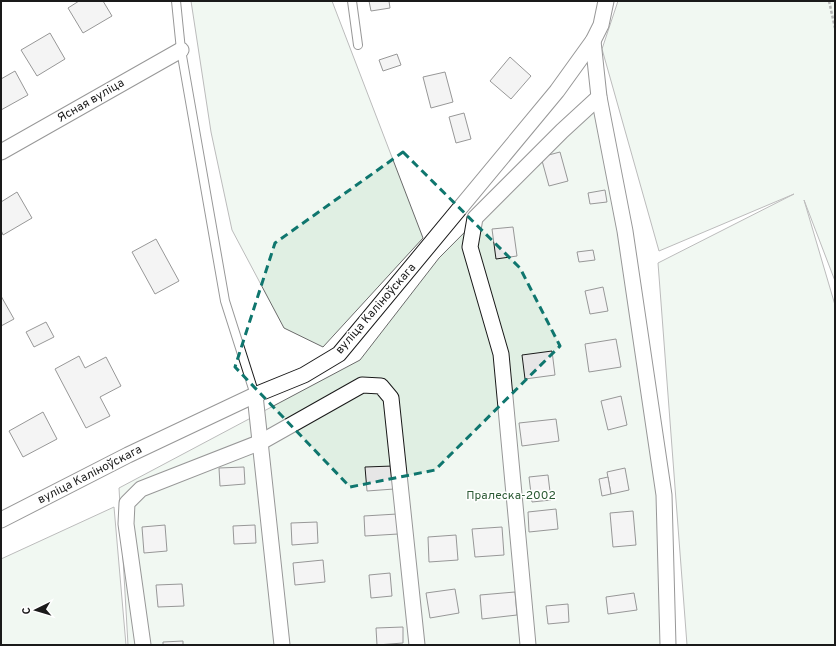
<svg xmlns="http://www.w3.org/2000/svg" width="836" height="646" font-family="Overpass,sans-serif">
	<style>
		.green { fill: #e0efe3; stroke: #6a6a6a }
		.building { fill: #e6e6e6; stroke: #1a1a1a }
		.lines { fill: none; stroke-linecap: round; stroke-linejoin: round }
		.service-casing { stroke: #1a1a1a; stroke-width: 10 }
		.minor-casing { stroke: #1a1a1a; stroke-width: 17 }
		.path { stroke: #5f5f5f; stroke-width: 2.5; stroke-dasharray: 3 2; stroke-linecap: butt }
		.service { stroke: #fff; stroke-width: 8 }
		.minor { stroke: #fff; stroke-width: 15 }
		.marked { fill: none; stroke: #0f766e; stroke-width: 3; stroke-dasharray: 8 5; stroke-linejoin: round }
		.labels { text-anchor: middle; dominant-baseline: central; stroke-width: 3; stroke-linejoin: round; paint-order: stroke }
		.street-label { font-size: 12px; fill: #1a1a1a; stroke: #fff }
		.park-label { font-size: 12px; fill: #2b5a34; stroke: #fff }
	</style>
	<rect width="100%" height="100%" fill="#fff"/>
	<g class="green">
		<polygon points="191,1 332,1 423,238 323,347 284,328 232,230 211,132"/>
		<polygon points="618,1 835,1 835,281 804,200 835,305 835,645 687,645 658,263 794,194 659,251 602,49"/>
		<polygon points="599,97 664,495 667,645 128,645 119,488 360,360 439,258"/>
		<polygon points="114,507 126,645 1,645 1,559"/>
	</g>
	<g class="building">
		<polygon points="79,1 103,1 112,16 83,33 68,8"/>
		<polygon points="369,1 389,1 390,8 371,11"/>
		<polygon points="50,33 65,59 37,76 21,50"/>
		<polygon points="397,54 401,65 383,71 379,60"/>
		<polygon points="510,57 531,76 511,99 490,81"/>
		<polygon points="15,71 28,95 1,110 1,79"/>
		<polygon points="445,72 453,102 431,108 423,77"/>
		<polygon points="464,113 471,139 456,143 449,117"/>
		<polygon points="560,152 568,181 549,186 541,157"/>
		<polygon points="605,190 607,202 590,204 588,193"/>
		<polygon points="17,192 32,218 3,235 1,230 1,202"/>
		<polygon points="513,227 517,256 496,259 492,229"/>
		<polygon points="156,239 179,281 155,294 132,252"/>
		<polygon points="593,250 595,260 579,262 577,252"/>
		<polygon points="603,287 608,311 590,314 585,291"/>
		<polygon points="1,296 14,319 1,326"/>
		<polygon points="46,322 54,337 34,347 26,332"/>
		<polygon points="616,339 621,367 589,372 585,344"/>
		<polygon points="552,351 555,375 525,379 522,355"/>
		<polygon points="79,356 85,368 106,357 121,386 100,397 110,416 86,428 55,369"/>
		<polygon points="621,396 627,425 608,430 601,401"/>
		<polygon points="43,412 57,439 23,457 9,431"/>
		<polygon points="556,419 559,441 522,446 519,423"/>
		<polygon points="393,466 394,489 367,491 365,467"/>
		<polygon points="244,467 245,484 220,486 219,468"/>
		<polygon points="625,468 629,490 611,494 607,472"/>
		<polygon points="548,475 551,500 532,502 529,477"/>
		<polygon points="608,477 611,494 602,496 599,479"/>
		<polygon points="556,509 558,529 529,532 528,512"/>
		<polygon points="633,511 636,545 613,547 610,513"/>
		<polygon points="397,514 398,534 365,536 364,516"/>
		<polygon points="317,522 318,543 292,545 291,523"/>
		<polygon points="165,525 167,551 144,553 142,527"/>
		<polygon points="255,525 256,543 234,544 233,526"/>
		<polygon points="502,527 504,555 475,557 472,529"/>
		<polygon points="456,535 458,560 429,562 428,537"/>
		<polygon points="323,560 325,582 295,585 293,563"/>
		<polygon points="390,573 392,596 371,598 369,575"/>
		<polygon points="182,584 184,606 158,607 156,585"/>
		<polygon points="455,589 459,613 430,618 426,593"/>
		<polygon points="515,592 517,615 482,619 480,595"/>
		<polygon points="634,593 637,610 608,614 606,597"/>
		<polygon points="568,604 569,622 548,624 546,606"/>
		<polygon points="403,627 403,643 377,645 376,628"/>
		<polygon points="183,641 183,645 163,645 163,642"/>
	</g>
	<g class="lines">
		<g class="service-casing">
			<g id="service">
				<polyline points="176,1 181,50 225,301 255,395"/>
				<polyline points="352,1 358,45"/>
			</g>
		</g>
		<g class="minor-casing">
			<g id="minor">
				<polyline points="593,41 599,97 625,231 664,495 668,645"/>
				<polyline points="1,152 181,50"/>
				<polyline points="255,395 282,645"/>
				<polyline points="1,520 128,455 255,395 304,375 339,354 557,91 593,41 601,25 606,1"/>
				<polyline points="143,645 126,524 127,503 141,489 261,442 362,385 381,386 391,398 417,645"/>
				<polyline points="528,645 501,354 470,247 475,218 562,131 599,97"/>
			</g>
		</g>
		<polyline class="path" points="829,1 835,28"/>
		<use href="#service" class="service"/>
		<use href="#minor" class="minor"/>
	</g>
	<path d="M0 0H836V646H0ZM 403,152 L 520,268 L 560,346 L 435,470 L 350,487 L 235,367 L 275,243 Z" fill="#fff" fill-opacity=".55" fill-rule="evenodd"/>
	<path class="marked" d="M 403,152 L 520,268 L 560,346 L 435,470 L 350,487 L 235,367 L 275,243 Z"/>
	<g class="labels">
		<g class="street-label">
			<text transform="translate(91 101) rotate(-30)">Ясная вуліца</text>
			<text transform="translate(376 309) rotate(-49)">вуліца Каліноўскага</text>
			<text transform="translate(90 475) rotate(-27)">вуліца Каліноўскага</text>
		</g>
		<g class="park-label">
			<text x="511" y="496">Пралеска-2002</text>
		</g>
	</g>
	<rect width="836" height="646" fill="none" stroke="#1a1a1a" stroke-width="4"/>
	<g transform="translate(36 610) rotate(265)" stroke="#ffffff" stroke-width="3" paint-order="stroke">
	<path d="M0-3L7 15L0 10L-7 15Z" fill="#1a1a1a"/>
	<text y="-6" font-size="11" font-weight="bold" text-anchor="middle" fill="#1a1a1a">С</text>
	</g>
</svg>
